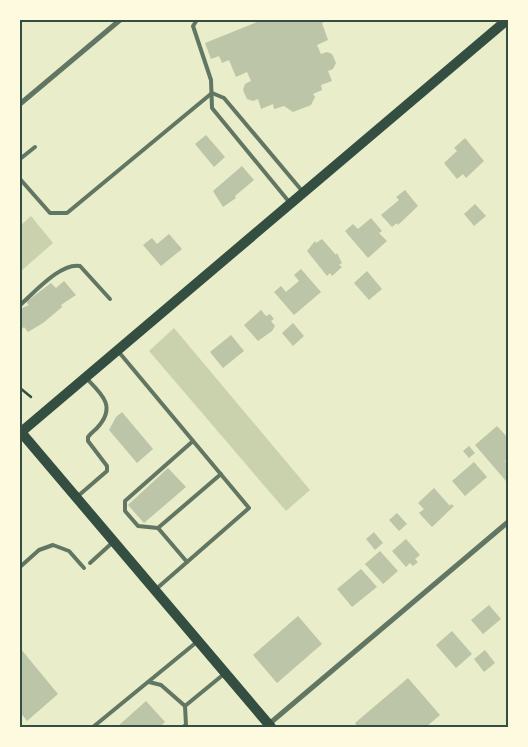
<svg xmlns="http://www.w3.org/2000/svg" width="528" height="747" font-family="'Exo 2',sans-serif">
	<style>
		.green { fill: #cad2ad }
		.building { fill: #bcc5a7 }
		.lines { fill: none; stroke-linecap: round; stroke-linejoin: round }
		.path { stroke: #344e41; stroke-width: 2.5 }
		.service { stroke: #617663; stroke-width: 4 }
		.minor { stroke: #617663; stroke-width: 5 }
		.secondary { stroke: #344e41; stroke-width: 10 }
		.neatline { fill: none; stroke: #344e41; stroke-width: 2 }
	</style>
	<rect width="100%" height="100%" fill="#e9edc9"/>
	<g class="green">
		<polygon points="31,216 53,243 20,272 20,226"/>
		<polygon points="174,328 310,490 286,511 149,351"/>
	</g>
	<g class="building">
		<polygon points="256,20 329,20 322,23 328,40 317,45 321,54 327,52 332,54 336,63 333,69 328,71 332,81 321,85 322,90 313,94 315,97 311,105 293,112 284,106 274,109 273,104 261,109 258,99 253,101 247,99 243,90 245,84 251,81 247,72 236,77 229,60 222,63 219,56 211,59 205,43 257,22"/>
		<polygon points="206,135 225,157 214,167 195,144"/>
		<polygon points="465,138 484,161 466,178 463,174 457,179 444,163 457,151 454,148"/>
		<polygon points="242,166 254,180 235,196 236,198 223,207 213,191"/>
		<polygon points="405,190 418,206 398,225 397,223 392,227 381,215 399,200 396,197"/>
		<polygon points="475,204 486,216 474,226 464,214"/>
		<polygon points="371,218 382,231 379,233 387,241 368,258 345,231 353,224 358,229"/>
		<polygon points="169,234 182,249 161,266 143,245 152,238 157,244"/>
		<polygon points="322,239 336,255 337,253 342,263 339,265 342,267 332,276 330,273 327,276 307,251 315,241 316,243"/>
		<polygon points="301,269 321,292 294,315 274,292 281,286 286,292 293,286 299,281 294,275"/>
		<polygon points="367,271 382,289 369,300 354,283"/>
		<polygon points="64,281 76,295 61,305 62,307 43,323 28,332 24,327 20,331 20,309 29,305 26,302 51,283 56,288"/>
		<polygon points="261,310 266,316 270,314 274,319 271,321 275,326 272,331 258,341 244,325"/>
		<polygon points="293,323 304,336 293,346 282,333"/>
		<polygon points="231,335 244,351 223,368 210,352"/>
		<polygon points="122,412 153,449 137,463 109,430 116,417"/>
		<polygon points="497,426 508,438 508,458 505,461 508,465 508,479 506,481 475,445"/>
		<polygon points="469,446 475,453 469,458 463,451"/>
		<polygon points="474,462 487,477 465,496 452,481"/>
		<polygon points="168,468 186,487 144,523 128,505"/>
		<polygon points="434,488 450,506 451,504 454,506 432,527 419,513 424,509 418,503"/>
		<polygon points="397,513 407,524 399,531 389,520"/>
		<polygon points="374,532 383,543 375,550 366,539"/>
		<polygon points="406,539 420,555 415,559 418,562 413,566 410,563 406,567 392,551"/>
		<polygon points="380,551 398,571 383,584 365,564"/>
		<polygon points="361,569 377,587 352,607 337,589"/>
		<polygon points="489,605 501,619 483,634 471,620"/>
		<polygon points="298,616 322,644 277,683 253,655"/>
		<polygon points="452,631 472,654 456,668 436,645"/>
		<polygon points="20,648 58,694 27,721 20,712"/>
		<polygon points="485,650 495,663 484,672 474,659"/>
		<polygon points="408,678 440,715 426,727 358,727 355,723"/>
		<polygon points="146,701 165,722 160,727 117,727"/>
	</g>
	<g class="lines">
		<polyline class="path" points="20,388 31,397"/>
		<g class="service">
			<polyline points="197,20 193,26 211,80 212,108 290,203"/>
			<polyline points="212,93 224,98 303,192"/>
			<polyline points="20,159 35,147"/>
			<polyline points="20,179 50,213 67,213 212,93"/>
			<path d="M 20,305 C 34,293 61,262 80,266 L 110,299"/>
			<polyline points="118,351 249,508 155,590"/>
			<path d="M 78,496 L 107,471 L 107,466 L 88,441 L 88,437 C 91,433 94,431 97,428 C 117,407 102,394 86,378"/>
			<polyline points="158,528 138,526 125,511 125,501 193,441"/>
			<polyline points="187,562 158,528 221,474"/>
			<polyline points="90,563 112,543"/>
			<polyline points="20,567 39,550 53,545 69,551 84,568"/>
			<polyline points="149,682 161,685 185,706 186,725 183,727"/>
			<polyline points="185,706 224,674"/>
			<polyline points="93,727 198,641"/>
		</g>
		<g class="minor">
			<polyline points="20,104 120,20"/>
			<polyline points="269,724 508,522"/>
		</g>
		<g class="secondary">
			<polyline points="20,431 271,727"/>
			<polyline points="20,433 507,20"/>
		</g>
	</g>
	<rect width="528" height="747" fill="none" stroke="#fefae0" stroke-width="42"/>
	<rect x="21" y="21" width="486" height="705" class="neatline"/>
</svg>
